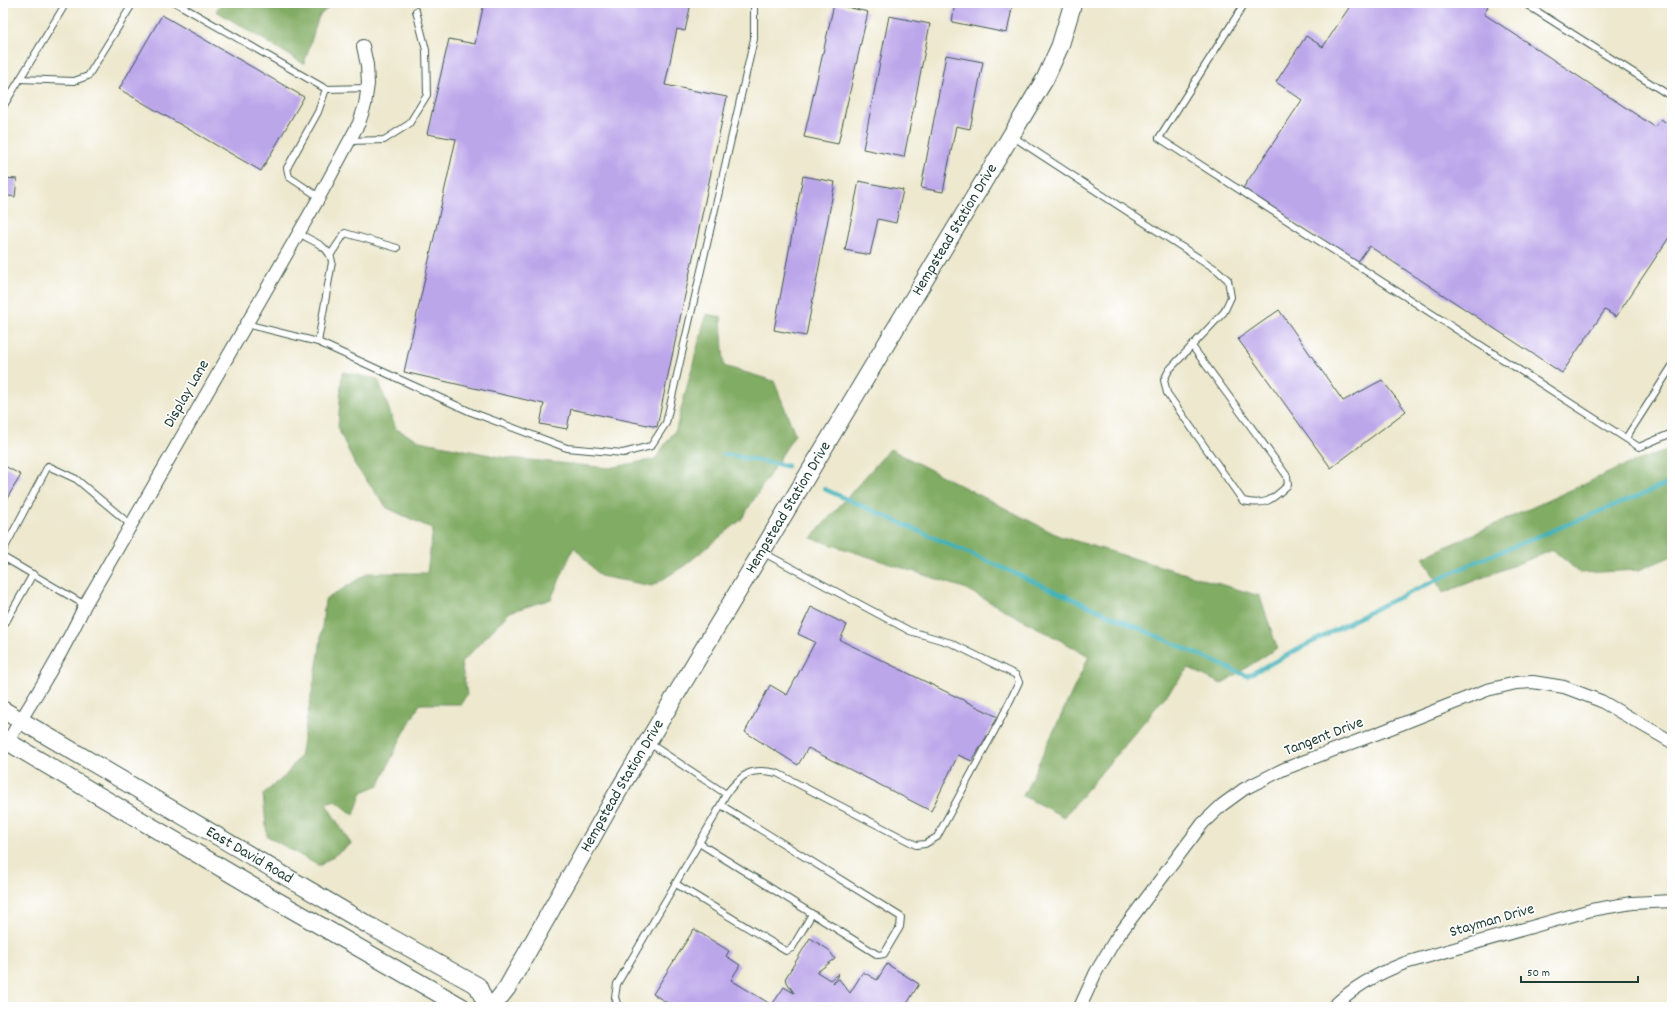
<svg xmlns="http://www.w3.org/2000/svg" width="1675" height="1010" font-family="Dekko,sans-serif">
	<style>
		.forest { fill: #81ac63; stroke: #50744c }
		.lines { fill: none; stroke-linecap: round; stroke-linejoin: round }
		.stream { stroke: #42b2ba; stroke-width: 4.5 }
		.building { fill: #bba6ea }
		.lane-casing { stroke: #3e574b; stroke-width: 8 }
		.street-casing { stroke: #3e574b; stroke-width: 14 }
		.secondary-casing { stroke: #3e574b; stroke-width: 19 }
		.lane { stroke: #fff; stroke-width: 6 }
		.street { stroke: #fff; stroke-width: 12 }
		.secondary { stroke: #fff; stroke-width: 17 }
		.labels { text-anchor: middle; dominant-baseline: central; stroke-width: 3.5; stroke-linejoin: round; paint-order: stroke }
		.street-label { font-size: 16px; fill: #1f3d34; stroke: #fff }
	</style>
	<rect width="100%" height="100%" fill="#fff"/>
	<filter id="ink" filterUnits="userSpaceOnUse"><feTurbulence type="fractalNoise" baseFrequency=".025" numOctaves="2"/><feDisplacementMap in="SourceGraphic" scale="8" xChannelSelector="R" yChannelSelector="G"/><feConvolveMatrix kernelMatrix="1 2 1 2 8 2 1 2 1" color-interpolation-filters="sRGB"/></filter>
	<filter id="wash" filterUnits="userSpaceOnUse"><feTurbulence type="fractalNoise" baseFrequency=".012" numOctaves="4" result="noise"/><feDisplacementMap in="SourceGraphic" scale="16" xChannelSelector="R" yChannelSelector="G"/><feGaussianBlur stdDeviation="0.9" result="paint"/><feColorMatrix in="noise" values="0 0 0 0 0 0 0 0 0 0 0 0 0 0 0 0 0 1.4 0 .05"/><feComposite in="paint" operator="in"/></filter>
	<g filter="url(#wash)">
		<rect width="100%" height="100%" fill="#ede8ce"/>
		<g class="forest">
			<polygon points="221,3 334,3 319,16 304,64 216,11"/>
			<polygon points="706,314 721,317 724,366 774,381 795,434 741,520 684,566 652,586 600,576 574,547 551,599 510,612 461,663 467,694 461,704 420,704 400,740 379,785 362,792 354,815 336,801 326,804 351,844 319,866 267,836 263,794 285,776 300,756 319,654 325,600 368,573 427,573 433,529 387,508 355,465 338,428 342,372 378,379 396,429 420,441 500,457 609,468 655,459 676,429"/>
			<polygon points="890,449 1059,536 1260,596 1277,648 1221,684 1189,668 1064,817 1023,796 1089,656 964,588 811,538"/>
			<polygon points="1672,449 1672,556 1639,570 1580,573 1553,550 1443,593 1423,557 1628,464"/>
		</g>
		<g class="lines">
			<g class="stream">
				<polyline points="724,454 787,466"/>
				<polyline points="824,489 1247,676 1385,604 1480,560 1672,482"/>
			</g>
		</g>
		<g id="blocks">
			<g class="building">
				<polygon points="484,3 691,3 685,31 677,29 665,85 727,97 657,427 571,409 567,429 540,424 544,404 404,372 456,139 427,134 449,39 475,44"/>
				<polygon points="955,3 1013,3 1007,33 952,22"/>
				<polygon points="1352,3 1482,3 1488,7 1484,14 1655,127 1661,119 1672,127 1672,233 1616,317 1605,310 1562,373 1369,246 1357,263 1243,188 1302,100 1276,82 1306,36 1323,47"/>
				<polygon points="834,4 868,12 838,144 804,137"/>
				<polygon points="162,15 304,97 261,171 119,89"/>
				<polygon points="889,16 930,24 904,157 863,149"/>
				<polygon points="946,55 983,62 970,129 956,126 943,192 921,188"/>
				<polygon points="803,176 835,182 806,336 774,330"/>
				<polygon points="3,178 17,179 15,197 3,195"/>
				<polygon points="859,181 903,190 896,223 878,219 870,255 845,250"/>
				<polygon points="1279,310 1343,401 1382,380 1406,411 1331,468 1238,339"/>
				<polygon points="3,465 21,475 3,505"/>
				<polygon points="811,607 847,625 840,640 998,717 972,761 958,755 931,811 808,748 798,765 745,732 770,685 787,695 815,642 798,634"/>
				<polygon points="694,929 729,951 726,956 740,965 731,980 772,1005 784,987 794,993 785,979 810,938 829,950 835,959 817,972 830,980 839,973 833,983 839,979 850,993 863,972 877,980 887,964 919,984 905,1007 674,1007 653,994"/>
			</g>
		</g>
	</g>
	<g filter="url(#ink)">
		<use href="#blocks" fill-opacity="0" stroke="#3e574b" stroke-width="1"/>
		<g class="lines">
			<g class="lane-casing">
				<g id="lane">
					<polyline points="176,3 326,89 318,112 287,168 289,177 319,197"/>
					<polyline points="1245,3 1159,138 1639,447 1672,433"/>
					<polyline points="1524,3 1672,97"/>
					<polyline points="20,79 74,81 88,76 133,3"/>
					<polyline points="326,89 368,88"/>
					<polyline points="3,107 66,3"/>
					<path d="M 1012,136 L 1217,270 L 1228,280 L 1231,297 L 1224,312 L 1169,370 L 1164,380 L 1167,393 L 1243,501 C 1266,506 1272,500 1288,485 L 1287,476 L 1192,346"/>
					<polyline points="349,141 384,140 409,124 427,95 426,50 416,11"/>
					<polyline points="331,254 345,233 397,248"/>
					<path d="M 246,324 L 318,342 L 332,262 C 330,246 312,241 298,233"/>
					<polyline points="318,342 471,412 567,448 623,453 651,446 666,423 754,39 754,3"/>
					<polyline points="1626,438 1672,366"/>
					<polyline points="3,551 48,466 76,479 131,525"/>
					<polyline points="3,557 85,605"/>
					<polyline points="3,627 33,574"/>
					<path d="M 649,743 L 726,794 C 743,773 751,767 777,773 L 916,845 L 925,844 L 937,837 L 1004,713 L 1019,682 L 1016,675 L 951,643 L 910,631 L 762,552"/>
					<polyline points="699,843 878,955 884,954 900,927 901,917 721,805"/>
					<polyline points="676,884 786,951 792,948 812,914"/>
					<polyline points="618,1007 615,997 617,984 716,814 726,794"/>
				</g>
			</g>
			<g class="street-casing">
				<g id="street">
					<path d="M 3,749 C 32,702 62,655 85,605 L 316,203 L 359,123 L 365,105 L 368,84 L 367,65 L 363,46"/>
					<polyline points="1080,1007 1096,972 1115,940 1203,823 1222,805 1244,789 1284,769 1381,732 1487,690 1516,683 1533,682 1564,687 1601,701 1672,742"/>
					<path d="M 1333,1007 C 1353,987 1379,973 1405,963 L 1591,910 L 1632,903 L 1672,901"/>
				</g>
			</g>
			<g class="secondary-casing">
				<g id="secondary">
					<path id="s1" d="M 3,710 L 370,926 L 478,986 L 487,1007"/>
					<polyline points="3,739 279,902 462,1007"/>
					<path id="s2" d="M 492,1007 L 507,988 L 620,788 L 1045,79 L 1060,46 L 1073,3"/>
				</g>
			</g>
			<use href="#lane" class="lane"/>
			<use href="#street" class="street"/>
			<use href="#secondary" class="secondary"/>
		</g>
	</g>
	<g class="labels">
		<g class="street-label">
			<text stroke="none"><textPath href="#s2" startOffset="905">Hempstead Station Drive</textPath></text>
			<text transform="translate(187 394) rotate(-60)">Display Lane</text>
			<text stroke="none"><textPath href="#s2" startOffset="581">Hempstead Station Drive</textPath></text>
			<text transform="translate(1324 737) rotate(-21)">Tangent Drive</text>
			<text stroke="none"><textPath href="#s2" startOffset="257">Hempstead Station Drive</textPath></text>
			<text stroke="none"><textPath href="#s1" startOffset="286">East David Road</textPath></text>
			<text transform="translate(1492 921) rotate(-16)">Stayman Drive</text>
		</g>
	</g>
	<rect width="1675" height="1010" fill="none" stroke="#fff" stroke-width="16"/>
	<path d="M1521 976v6h117v-6" fill="none" stroke="#1f3d34" stroke-width="2"/>
	<text x="1527" y="976" font-size="12" fill="#1f3d34" stroke="#ffffff" stroke-width="3" paint-order="stroke">50 m</text>
</svg>
